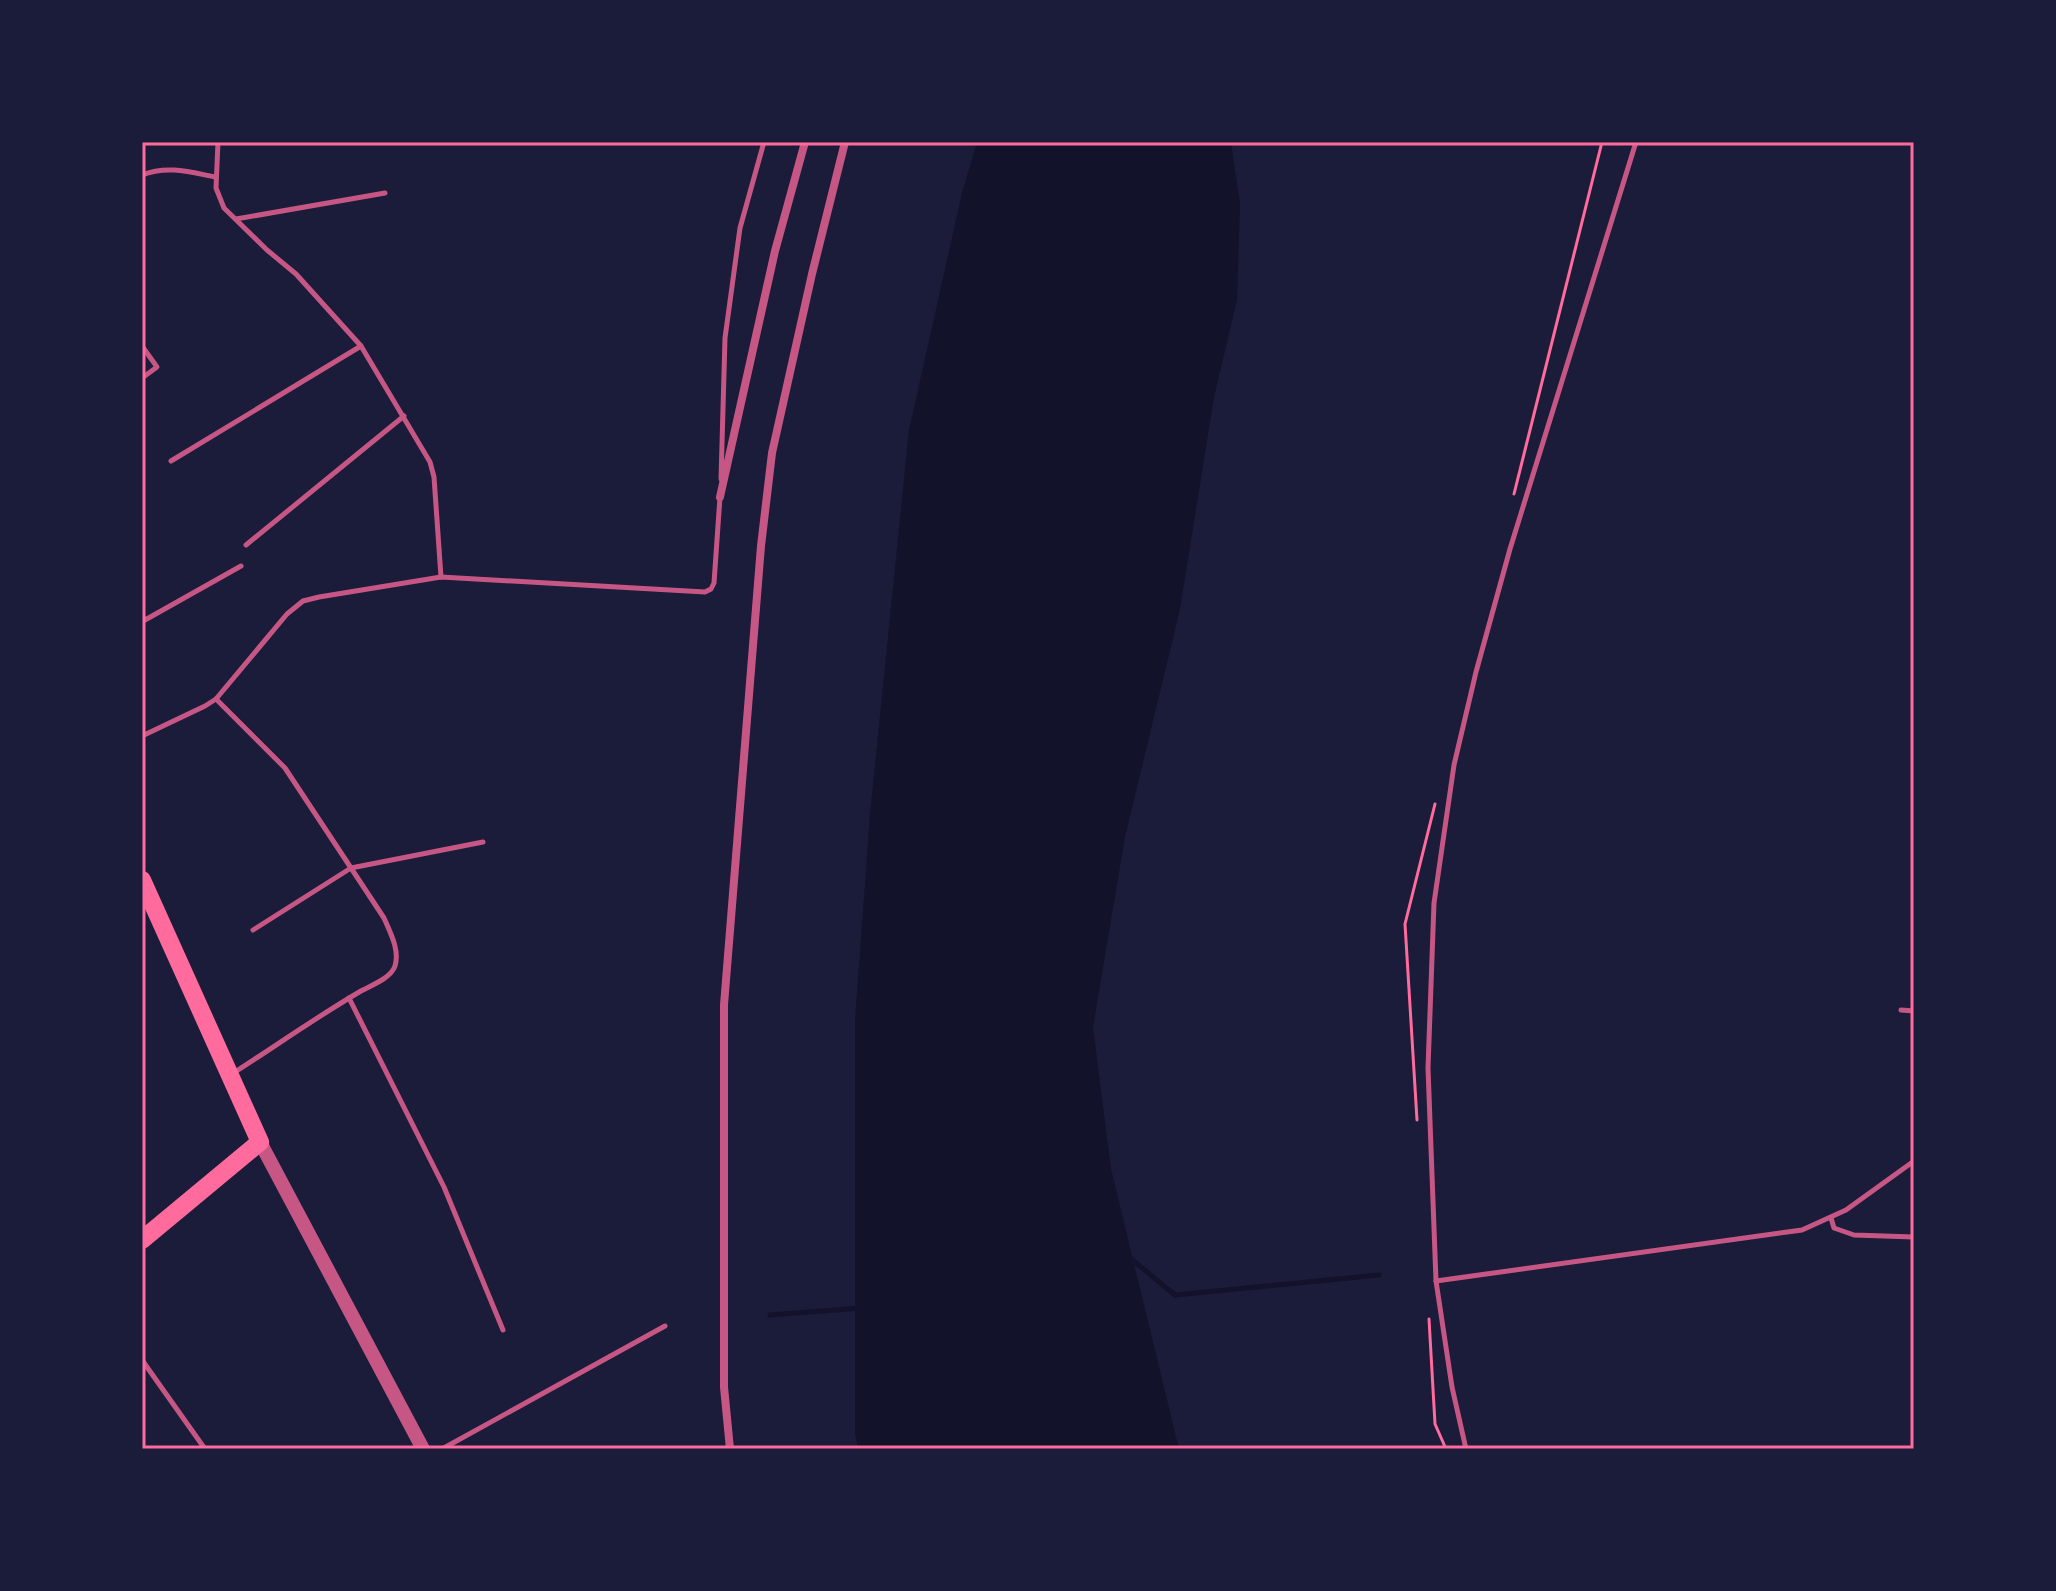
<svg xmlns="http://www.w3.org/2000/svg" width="2056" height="1591" font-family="Spectral,serif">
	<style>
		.water { fill: #12122b }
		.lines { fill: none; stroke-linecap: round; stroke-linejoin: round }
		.stream { stroke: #12122b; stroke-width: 5 }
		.path { stroke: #ff6b9d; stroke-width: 3 }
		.service { stroke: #c65784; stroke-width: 5 }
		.minor { stroke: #c65784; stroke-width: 8 }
		.tertiary { stroke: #c65784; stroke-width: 14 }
		.primary { stroke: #ff6b9d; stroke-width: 18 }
		.neatline { fill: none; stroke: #ff6b9d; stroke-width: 3 }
	</style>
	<rect width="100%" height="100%" fill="#1b1b3a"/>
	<polygon class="water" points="977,142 1231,142 1240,204 1237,300 1214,397 1180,609 1125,837 1093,1027 1111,1169 1179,1449 858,1449 855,1433 855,1021 870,814 909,430 962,193"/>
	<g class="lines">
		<g class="stream">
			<polyline points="1130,1258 1175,1295 1379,1275"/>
			<polyline points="770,1315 861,1308"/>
		</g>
		<g class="path">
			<polyline points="1514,494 1602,142"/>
			<polyline points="1417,1120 1405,924 1435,804"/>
			<polyline points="1429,1319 1435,1424 1446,1449"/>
		</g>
		<g class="service">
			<polyline points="218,142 216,188 224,208 267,250 296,274 361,346 430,462 434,477 441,577"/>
			<path d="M 142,175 C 167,165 190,172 215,177"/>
			<polyline points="236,219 385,193"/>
			<polyline points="142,346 157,367 142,378"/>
			<polyline points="171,461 361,346"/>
			<polyline points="721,479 725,338 740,228 764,142"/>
			<polyline points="246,545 404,416"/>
			<polyline points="142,616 145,620 241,566"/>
			<path d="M 216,699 L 285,768 L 384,918 C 390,932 400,950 395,966 C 391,978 372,985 361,991 C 318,1016 277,1045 235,1072"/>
			<polyline points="142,736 205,706 216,699 287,614 303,601 319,597 441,577 705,592 711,589 714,583 720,497"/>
			<polyline points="253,930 351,868 483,842"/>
			<polyline points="349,998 444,1187 503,1330"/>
			<polyline points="1901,1010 1914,1011"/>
			<polyline points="1831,1218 1834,1228 1854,1235 1914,1237"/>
			<polyline points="1436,1281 1802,1230 1846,1210 1914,1161"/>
			<polyline points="142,1360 205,1449"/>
			<polyline points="442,1449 665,1326"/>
			<polyline points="1466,1449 1452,1387 1436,1281 1428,1068 1434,903 1454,765 1476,672 1510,549 1636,142"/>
		</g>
		<g class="minor">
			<polyline points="720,497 775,251 805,142"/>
			<polyline points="730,1449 724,1387 724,1005 761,546 772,453 812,274 845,142"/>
		</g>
		<polyline class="tertiary" points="260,1142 423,1449"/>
		<polyline class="primary" points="142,880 260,1142 142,1240"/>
	</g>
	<rect width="2056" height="1591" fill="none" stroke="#1b1b3a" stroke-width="288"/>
	<rect x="144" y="144" width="1768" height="1303" class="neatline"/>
</svg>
